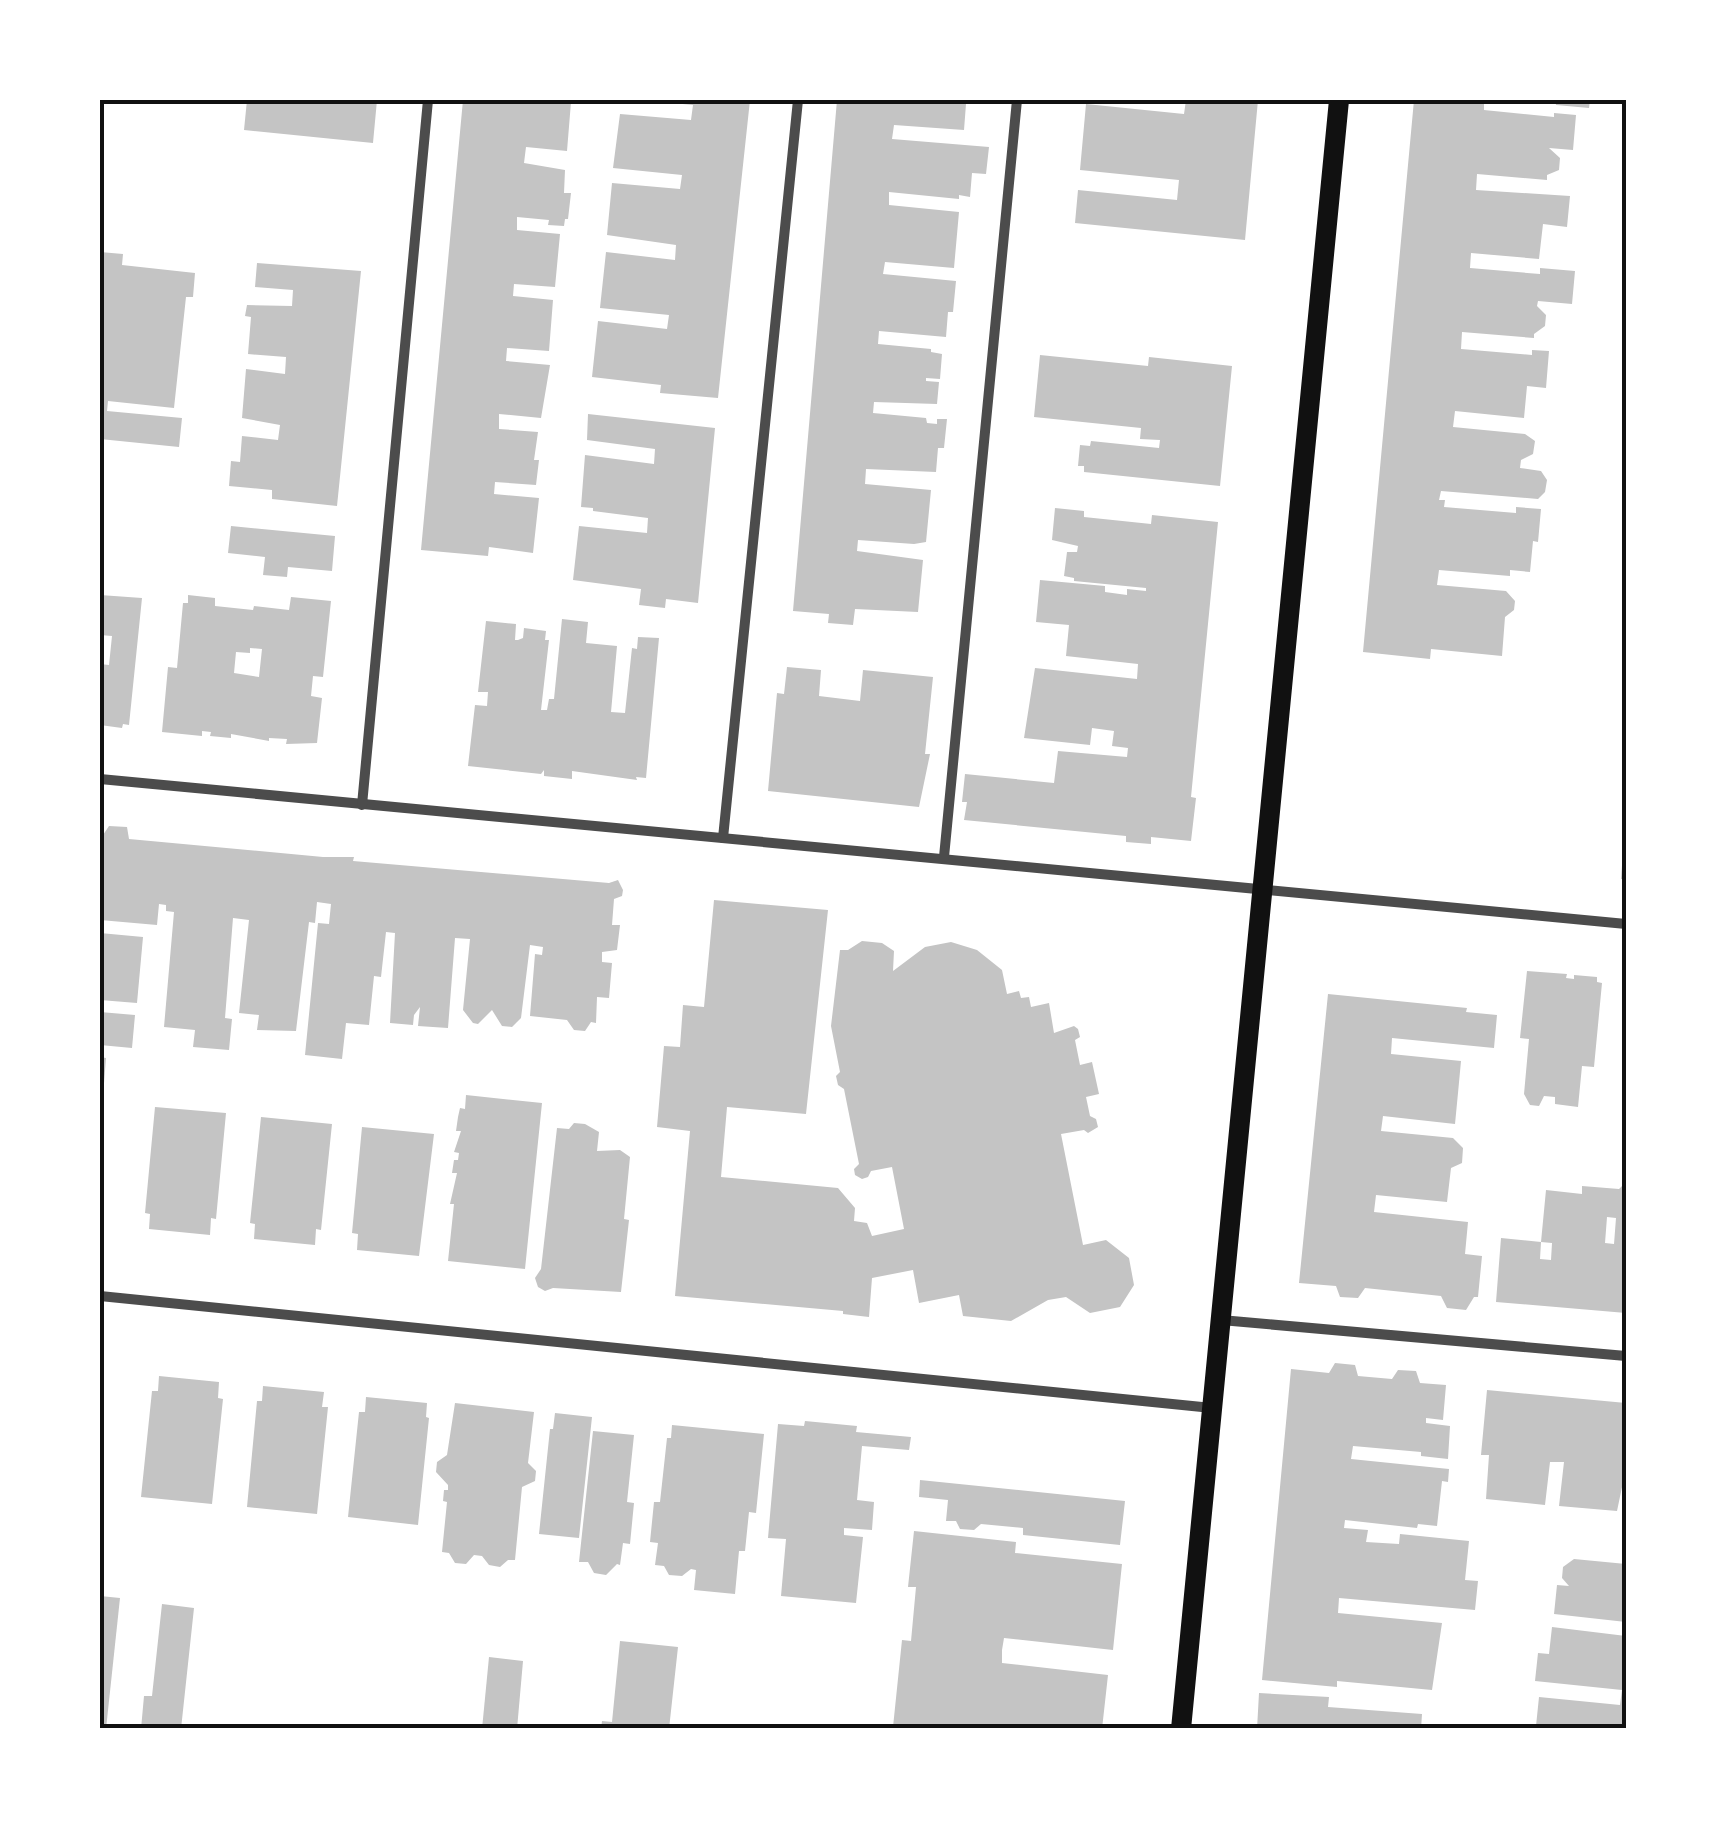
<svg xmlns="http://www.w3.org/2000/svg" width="1726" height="1829" font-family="Figtree,sans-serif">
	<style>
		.building { fill: #c4c4c4; fill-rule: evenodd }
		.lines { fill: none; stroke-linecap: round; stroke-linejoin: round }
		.minor { stroke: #4c4c4c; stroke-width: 10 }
		.secondary { stroke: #111; stroke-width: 20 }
		.neatline { fill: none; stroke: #111; stroke-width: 4 }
	</style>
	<rect width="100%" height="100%" fill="#fff"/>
	<g class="building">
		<polygon points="247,100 377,100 373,143 244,130"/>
		<polygon points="463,100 571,102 567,151 526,147 524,163 565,170 564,193 571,193 568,219 565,219 564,226 548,225 549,220 517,217 517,230 560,234 555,287 514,284 513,296 553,300 549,351 507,348 506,361 550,365 541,418 499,414 499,429 538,432 534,460 539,460 536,485 495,482 494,494 539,498 533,553 489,547 488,556 421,550"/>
		<polygon points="672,100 750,100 718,398 660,393 661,385 592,377 598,321 667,329 669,315 600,308 606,252 675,260 676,245 607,235 612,183 680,189 682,175 613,168 620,114 691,120 693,105 672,103"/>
		<polygon points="837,100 954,100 954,103 966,104 964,130 894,125 892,139 989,147 986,174 972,173 970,197 959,195 959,199 889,192 889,205 959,212 954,268 885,262 883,274 956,281 953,312 948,312 946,337 879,331 878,344 931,349 931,352 942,354 940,379 926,378 926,381 939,382 937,404 874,402 873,413 926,418 927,423 937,424 937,419 947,419 944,448 938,448 936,472 866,469 865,484 931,490 926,542 914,544 858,540 857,551 923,560 918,612 855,609 853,625 828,623 829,614 793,611"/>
		<polygon points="1186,100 1258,100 1245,240 1075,223 1078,190 1177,200 1179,180 1080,170 1086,104 1184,114"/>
		<polygon points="1414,100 1484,100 1484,110 1554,117 1554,113 1576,115 1573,150 1549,148 1560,158 1559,170 1547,175 1547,180 1477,174 1476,190 1570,196 1567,227 1543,224 1539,259 1471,253 1470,268 1540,274 1540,268 1575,271 1572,304 1538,301 1537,306 1546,315 1545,326 1534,334 1534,338 1462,332 1461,349 1532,355 1532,350 1549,351 1546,388 1527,386 1524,418 1455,411 1453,427 1525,434 1535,441 1533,454 1521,460 1520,468 1541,471 1547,480 1545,492 1538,499 1441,491 1439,500 1445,500 1444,507 1516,513 1516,507 1541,509 1538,542 1533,541 1530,572 1510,570 1510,576 1439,570 1437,585 1506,591 1515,601 1514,610 1505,617 1502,656 1431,649 1430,659 1363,652"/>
		<polygon points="1555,100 1590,100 1589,108 1556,105"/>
		<polygon points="100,252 123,254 122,265 195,273 193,297 186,297 174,408 108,401 107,411 182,418 179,447 100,439"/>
		<polygon points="257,263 361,271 337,506 272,499 272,490 229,486 231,461 240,462 242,436 278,440 280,425 242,418 246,369 285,374 286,357 248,354 251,317 245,316 247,305 292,306 293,290 255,287"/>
		<polygon points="1040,355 1148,366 1149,357 1232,366 1220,486 1084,472 1084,466 1078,466 1080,445 1090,446 1091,441 1159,448 1160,440 1140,439 1141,428 1034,417"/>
		<polygon points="588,414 715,428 698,603 666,599 665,608 639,605 641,589 573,580 579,526 647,533 648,518 593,511 593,508 581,507 585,455 654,464 655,449 587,440"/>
		<polygon points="1055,508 1084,511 1084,517 1151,524 1152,515 1218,522 1191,797 1196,798 1191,841 1151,837 1151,844 1126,842 1126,836 964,820 967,802 962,802 965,774 1054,783 1058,751 1127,757 1128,748 1112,746 1114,731 1092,728 1090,745 1024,738 1035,668 1137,679 1138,664 1066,656 1069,625 1036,622 1040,580 1105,586 1105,592 1127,595 1127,589 1146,591 1146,588 1074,581 1074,578 1064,576 1067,552 1077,552 1078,546 1052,540"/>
		<polygon points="231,526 335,536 332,571 288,567 287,577 263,575 265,557 228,553"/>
		<polygon points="100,595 142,598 129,725 123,724 122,728 100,725 100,664 109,665 112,636 100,635"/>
		<path d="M 188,595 L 215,598 L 215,606 L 253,610 L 254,606 L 289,610 L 291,597 L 331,601 L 323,677 L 313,676 L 311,696 L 322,698 L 317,743 L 286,744 L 287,739 L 269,738 L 269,741 L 231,734 L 231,738 L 210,736 L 211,732 L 202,731 L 202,736 L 162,732 L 168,667 L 177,668 L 183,603 L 188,603 ZM 250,648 L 262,649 L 259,677 L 234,673 L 236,652 L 250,653 Z"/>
		<polygon points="562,619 588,622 586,643 617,646 611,712 625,713 632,648 637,649 638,637 659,638 646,778 636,777 637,780 572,771 572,779 544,776 544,770 541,774 468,766 475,705 487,706 488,692 478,692 486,621 516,624 515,640 518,640 523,638 524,628 546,631 545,640 549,640 541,710 547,710 549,699 554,699"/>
		<polygon points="787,667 821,670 819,696 860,701 863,670 933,677 925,754 930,754 919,807 768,791 777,693 784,694"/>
		<polygon points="109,826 127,827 129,839 323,857 354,857 353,861 609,883 618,880 623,890 622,896 614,899 612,925 620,925 617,950 602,952 602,962 612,963 609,998 597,997 596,1023 591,1022 585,1031 574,1030 567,1020 530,1016 535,954 542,955 543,947 530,945 521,1018 512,1027 502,1026 492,1010 478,1024 473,1023 463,1010 470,939 455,938 448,1028 418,1026 420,1007 414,1015 413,1025 390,1023 395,933 386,932 381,977 374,976 369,1025 346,1023 342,1059 305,1055 318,923 329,924 331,904 317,902 315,923 309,922 296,1031 257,1030 259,1015 239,1013 249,920 233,918 225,1018 232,1019 229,1050 193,1047 195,1030 164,1027 174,912 166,911 166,905 159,904 157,925 100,920 100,835 103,835"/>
		<polygon points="1623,852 1626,852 1626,880 1621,879"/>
		<polygon points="714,900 828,910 806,1114 727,1107 721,1177 838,1188 855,1208 854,1221 867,1223 872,1236 904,1229 892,1167 871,1171 868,1177 862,1179 855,1175 854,1169 859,1164 844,1089 838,1085 836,1076 840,1072 831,1026 840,950 848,950 862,941 882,943 894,951 893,971 925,947 951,942 977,950 1002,970 1007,994 1019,991 1021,998 1029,997 1031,1007 1049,1003 1054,1033 1074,1026 1078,1029 1080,1037 1075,1040 1080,1065 1092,1062 1099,1094 1086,1097 1090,1116 1096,1119 1098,1127 1088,1133 1084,1130 1061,1134 1083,1245 1106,1240 1129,1258 1134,1285 1120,1307 1090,1313 1066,1297 1048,1300 1011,1321 963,1316 959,1295 919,1303 913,1270 872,1278 869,1317 843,1314 843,1311 675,1296 690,1131 657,1127 664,1046 680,1047 683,1005 704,1007"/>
		<polygon points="100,933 143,937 137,1003 100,1000"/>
		<polygon points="1527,971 1567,974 1566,978 1574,979 1574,975 1597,977 1597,982 1602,983 1594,1067 1582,1066 1578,1107 1555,1104 1555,1097 1544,1096 1539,1106 1530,1105 1524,1094 1529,1039 1520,1038"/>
		<polygon points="1328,994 1467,1008 1466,1012 1497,1015 1494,1048 1392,1038 1391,1054 1461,1061 1458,1093 1455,1124 1383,1116 1381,1131 1453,1138 1463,1148 1462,1163 1451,1168 1447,1202 1376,1195 1374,1212 1468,1222 1465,1254 1482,1256 1478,1297 1474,1297 1466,1310 1447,1308 1441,1296 1365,1288 1358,1298 1340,1297 1336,1286 1299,1283"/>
		<polygon points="100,1012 135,1015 132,1048 100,1045"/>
		<polygon points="100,1057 106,1058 103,1096 100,1096"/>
		<polygon points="466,1095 542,1103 525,1269 448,1261 454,1204 450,1204 457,1173 452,1173 454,1160 458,1160 459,1153 454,1152 461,1131 456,1131 458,1117 460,1108 465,1109"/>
		<polygon points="155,1107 226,1113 216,1219 211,1218 210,1235 149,1229 150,1214 145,1213"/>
		<polygon points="261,1117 332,1124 321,1230 316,1229 315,1245 254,1239 255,1224 250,1223"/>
		<polygon points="574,1123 585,1124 599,1132 597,1151 620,1150 630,1157 624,1219 629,1220 621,1292 553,1288 545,1291 538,1287 535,1278 541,1269 557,1128 569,1129"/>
		<polygon points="362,1127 434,1134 419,1256 357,1250 358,1234 352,1233"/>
		<path d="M 1626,1182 L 1626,1313 L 1496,1302 L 1501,1238 L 1541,1242 L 1540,1259 L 1551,1260 L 1552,1243 L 1541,1242 L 1546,1190 L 1582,1194 L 1582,1186 L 1619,1189 ZM 1607,1217 L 1616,1218 L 1614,1244 L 1605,1243 Z"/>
		<polygon points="1335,1363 1355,1365 1358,1376 1392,1379 1398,1370 1416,1371 1420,1383 1446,1385 1443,1420 1426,1418 1426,1423 1450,1426 1448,1459 1421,1456 1421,1452 1353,1446 1351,1459 1449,1469 1448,1482 1442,1481 1437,1526 1418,1524 1417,1528 1345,1520 1344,1528 1368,1530 1366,1542 1399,1544 1400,1534 1469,1541 1465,1580 1478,1581 1475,1610 1339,1598 1338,1613 1442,1623 1432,1690 1337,1681 1337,1687 1262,1680 1291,1369 1329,1373"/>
		<polygon points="159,1376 219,1382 218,1398 223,1399 212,1504 141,1497 152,1391 158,1391"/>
		<polygon points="263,1386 324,1392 322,1407 328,1407 317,1514 247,1507 257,1401 262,1401"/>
		<polygon points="1487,1390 1626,1403 1626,1468 1617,1511 1559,1506 1564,1462 1550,1462 1545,1505 1486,1499 1489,1455 1481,1455"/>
		<polygon points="366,1397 427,1403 426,1417 429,1418 418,1525 348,1517 359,1412 365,1412"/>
		<polygon points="455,1403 534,1412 528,1463 536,1471 535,1481 522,1487 515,1560 508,1560 500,1567 489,1565 482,1556 474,1555 466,1564 455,1563 449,1553 442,1552 447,1502 443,1501 444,1490 448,1490 448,1485 436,1472 437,1462 447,1455"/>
		<polygon points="555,1413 592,1417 579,1538 539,1534 550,1429 553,1429"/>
		<polygon points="805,1421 857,1426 856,1432 911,1437 909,1450 862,1446 857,1500 874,1502 872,1530 844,1528 844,1535 863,1537 856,1603 781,1596 786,1539 768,1538 778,1424 804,1426"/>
		<polygon points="672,1425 764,1434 756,1513 749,1512 745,1551 739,1551 735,1594 694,1590 696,1570 691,1569 682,1576 669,1575 664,1566 655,1565 658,1543 650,1542 654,1502 660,1502 667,1438 671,1438"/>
		<polygon points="593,1431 634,1435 627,1502 634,1503 630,1544 623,1543 620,1565 617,1564 606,1575 594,1573 588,1562 579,1562"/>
		<polygon points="920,1480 1125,1501 1120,1545 1023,1535 1023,1528 981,1524 974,1530 960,1529 956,1521 946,1521 948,1500 919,1497"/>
		<polygon points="914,1531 1016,1542 1015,1553 1122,1564 1113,1650 1004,1638 1002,1650 1002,1663 1108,1675 1102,1729 893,1727 902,1640 911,1641 916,1587 908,1587"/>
		<polygon points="1574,1559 1626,1564 1626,1622 1554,1614 1557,1585 1569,1586 1562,1578 1563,1567"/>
		<polygon points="100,1596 120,1598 106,1729 100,1729"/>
		<polygon points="162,1604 194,1608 181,1729 141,1729 144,1696 152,1696"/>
		<polygon points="1552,1627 1626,1636 1626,1729 1536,1726 1539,1697 1620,1705 1622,1690 1535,1681 1538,1653 1549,1654"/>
		<polygon points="620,1641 678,1647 669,1729 601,1729 602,1721 612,1722"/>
		<polygon points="489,1657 523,1661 517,1729 482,1729"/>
		<polygon points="1259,1693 1329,1697 1328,1707 1422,1714 1421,1729 1257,1729"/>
	</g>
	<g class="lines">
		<g class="minor">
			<polyline points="100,779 1626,924"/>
			<polyline points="362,805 428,100"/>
			<polyline points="723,838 798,100"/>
			<polyline points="944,857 1017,100"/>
			<polyline points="100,1296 1212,1408"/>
			<polyline points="1221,1320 1626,1356"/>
		</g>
		<polyline class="secondary" points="1181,1729 1339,100"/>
	</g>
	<rect width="1726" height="1829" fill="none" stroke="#ffffff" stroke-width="205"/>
	<rect x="102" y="102" width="1522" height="1624" class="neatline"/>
</svg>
